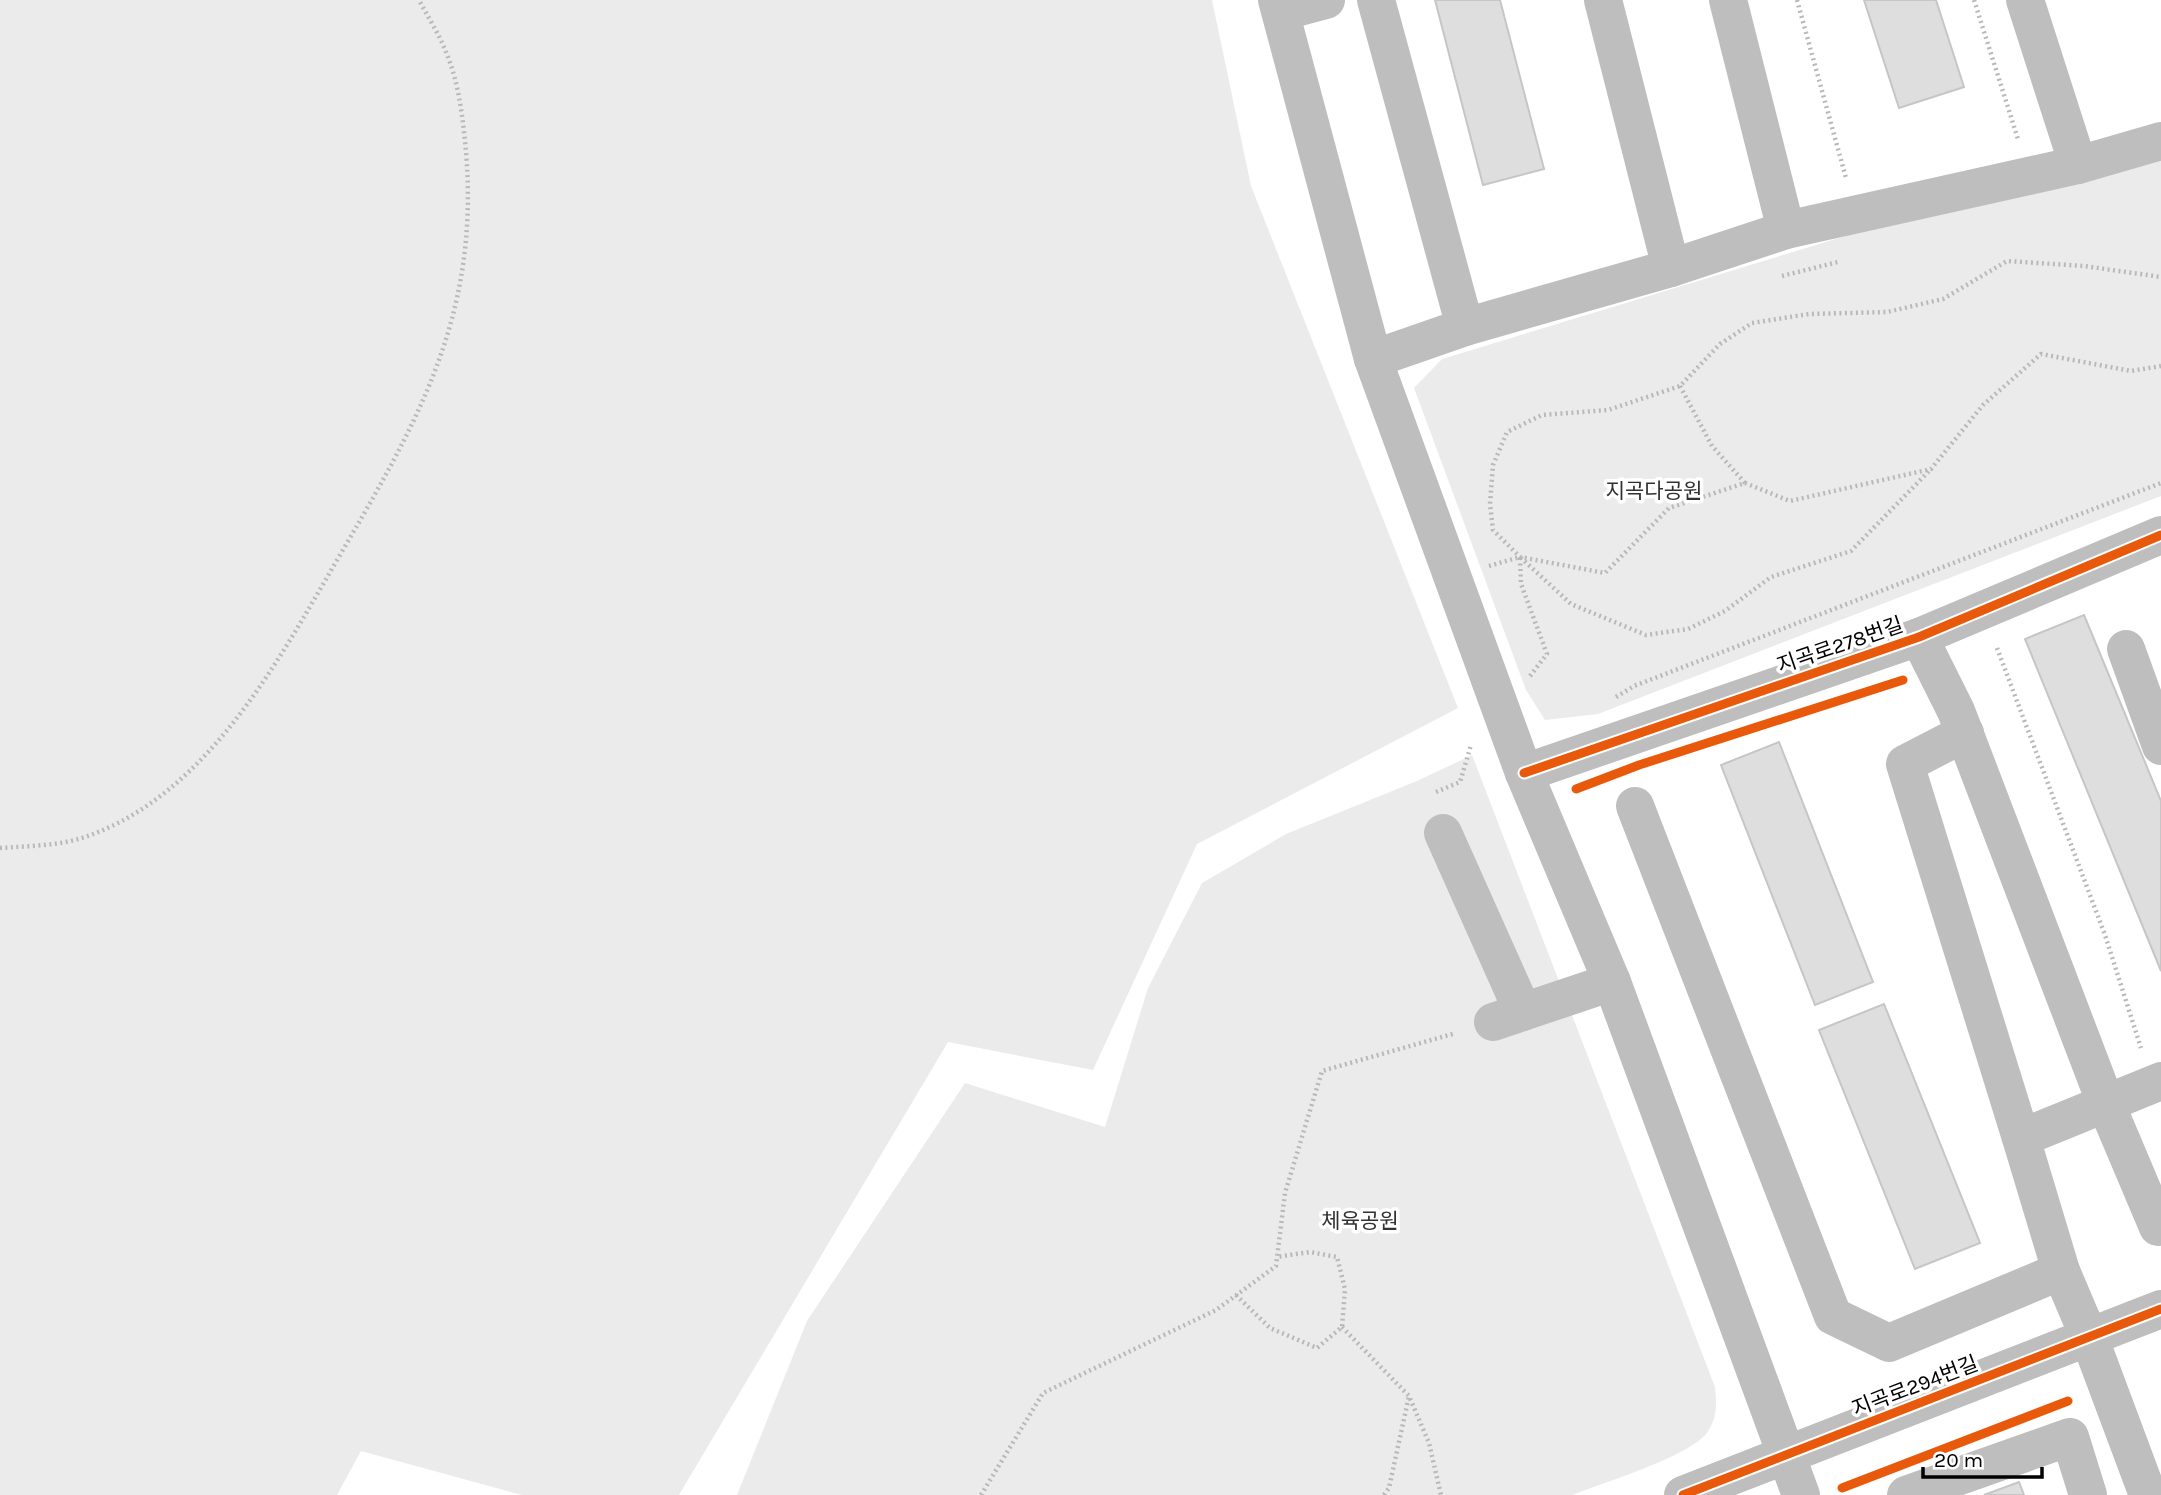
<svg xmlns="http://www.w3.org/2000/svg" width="2161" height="1495" font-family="Karla,'Noto Sans KR',sans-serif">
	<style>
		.green { fill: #ebebeb }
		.building { fill: #dedede; stroke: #c6c6c6; stroke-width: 2 }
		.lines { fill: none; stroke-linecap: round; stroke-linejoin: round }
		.path { stroke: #b9b9b9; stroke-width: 4.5; stroke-dasharray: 2 3.5; stroke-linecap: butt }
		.minor { stroke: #bebebe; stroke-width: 38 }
		.cycleway-casing { stroke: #fff; stroke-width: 13 }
		.cycleway { stroke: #e8590c; stroke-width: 9 }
		.labels { text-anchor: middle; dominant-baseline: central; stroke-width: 7; stroke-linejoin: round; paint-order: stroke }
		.park-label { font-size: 21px; fill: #313131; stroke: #fff }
		.street-label { font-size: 21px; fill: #000; stroke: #fff }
	</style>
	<rect width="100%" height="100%" fill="#fff"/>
	<g class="green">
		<polygon points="0,0 1212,0 1251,186 1458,708 1197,844 1093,1070 948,1042 679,1495 522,1495 361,1451 337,1495 0,1495"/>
		<polygon points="2161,147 2161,496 1598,714 1545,720 1526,690 1414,388 1442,359 2078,165"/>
		<path d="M 1472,755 L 1715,1387 C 1717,1404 1717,1420 1706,1434 C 1685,1458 1605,1482 1572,1495 L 737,1495 L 807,1321 L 965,1083 L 1105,1127 L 1148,988 L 1202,883 L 1286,834 L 1417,781 Z"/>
	</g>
	<g class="building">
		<polygon points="1435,0 1500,0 1544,169 1483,185"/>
		<polygon points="1864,0 1936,0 1964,87 1899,108"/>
		<polygon points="2084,615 2161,801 2161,971 2025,639"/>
		<polygon points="1779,742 1873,982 1815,1005 1721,765"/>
		<polygon points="1884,1004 1980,1243 1915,1269 1819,1030"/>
		<polygon points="2019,1482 2024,1495 1984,1495"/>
	</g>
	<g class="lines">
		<g class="path">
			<polyline points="1797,0 1846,178"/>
			<polyline points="1974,0 2018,139"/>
			<polyline points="1782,276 1838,262"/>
			<polyline points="1680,386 1712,446 1745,483 1669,508 1605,573 1520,557 1493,530 1490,504 1493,465 1507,432 1542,415 1608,410 1680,386 1720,344 1752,323 1809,314 1887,312 1943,299 2007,261 2084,266 2161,277"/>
			<polyline points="1745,483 1790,501 1931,469 1983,405 2041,354 2131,371 2161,366"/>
			<polyline points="1520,558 1521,584 1547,654 1530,676"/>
			<polyline points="1489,566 1520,557 1571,604 1646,635 1688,629 1725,611 1771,577 1851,551 1931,469"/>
			<polyline points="1997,648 2105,935 2141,1048"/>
			<polyline points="1616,697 1634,686 2161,483"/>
			<polyline points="1436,792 1460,782 1471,745"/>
			<path d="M 0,848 C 28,846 58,846 85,837 C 203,797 274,669 333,567 C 414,428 480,320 466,152 C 463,119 459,83 446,52 C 439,34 428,17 419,0"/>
			<polyline points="1236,1295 1270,1328 1317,1348 1342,1327 1345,1289 1337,1257 1310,1252 1276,1257"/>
			<polyline points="1342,1327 1409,1396 1429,1443 1441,1495"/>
			<polyline points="981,1495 1043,1393 1216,1310 1276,1266 1285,1193 1322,1071 1456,1033"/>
			<polyline points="1384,1495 1389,1488 1409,1396"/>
		</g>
		<g class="minor">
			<polyline points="1277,0 1373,359 1524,773 1612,982 1801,1495"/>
			<polyline points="1376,0 1465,327"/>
			<polyline points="1603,0 1671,268"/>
			<polyline points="1728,0 1786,230"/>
			<polyline points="2025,0 2078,165"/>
			<polyline points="1281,12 1326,0"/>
			<polyline points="1373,359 1465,327 1671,268 1786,230 2078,165 2161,141"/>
			<polyline points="1919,637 1956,711 2106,1104 2158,1227"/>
			<polyline points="2126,649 2161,746"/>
			<polyline points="1965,733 1905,764 2021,1138"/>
			<polyline points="1524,773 1919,637 2161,535"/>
			<polyline points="1635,806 1833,1316 1889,1343 2061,1271 2089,1337 2148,1495"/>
			<polyline points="1443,833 1523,1012"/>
			<polyline points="1493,1022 1612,982"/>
			<polyline points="2061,1271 2021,1138 2161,1081"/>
			<polyline points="1683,1495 2161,1309"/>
			<polyline points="1906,1495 2070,1437 2088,1495"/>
		</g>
		<g class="cycleway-casing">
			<g id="cycleway">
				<polyline points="1524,773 1919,637 2161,535"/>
				<polyline points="1576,789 1639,765 1903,680"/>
				<polyline points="1842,1488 2068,1401"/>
				<polyline points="1683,1495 2161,1309"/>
			</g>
		</g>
		<use href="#cycleway" class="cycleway"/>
	</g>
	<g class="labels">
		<g class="park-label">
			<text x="1654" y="491">지곡다공원</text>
			<text x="1360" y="1221">체육공원</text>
		</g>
		<g class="street-label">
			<text transform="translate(1840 645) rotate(-19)">지곡로278번길</text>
			<text transform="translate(1915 1386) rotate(-21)">지곡로294번길</text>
		</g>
	</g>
	<path d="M1923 1467v10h119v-10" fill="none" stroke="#000000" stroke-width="3.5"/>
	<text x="1934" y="1467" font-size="21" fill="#000000" stroke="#ffffff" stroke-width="5" paint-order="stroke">20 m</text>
</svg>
